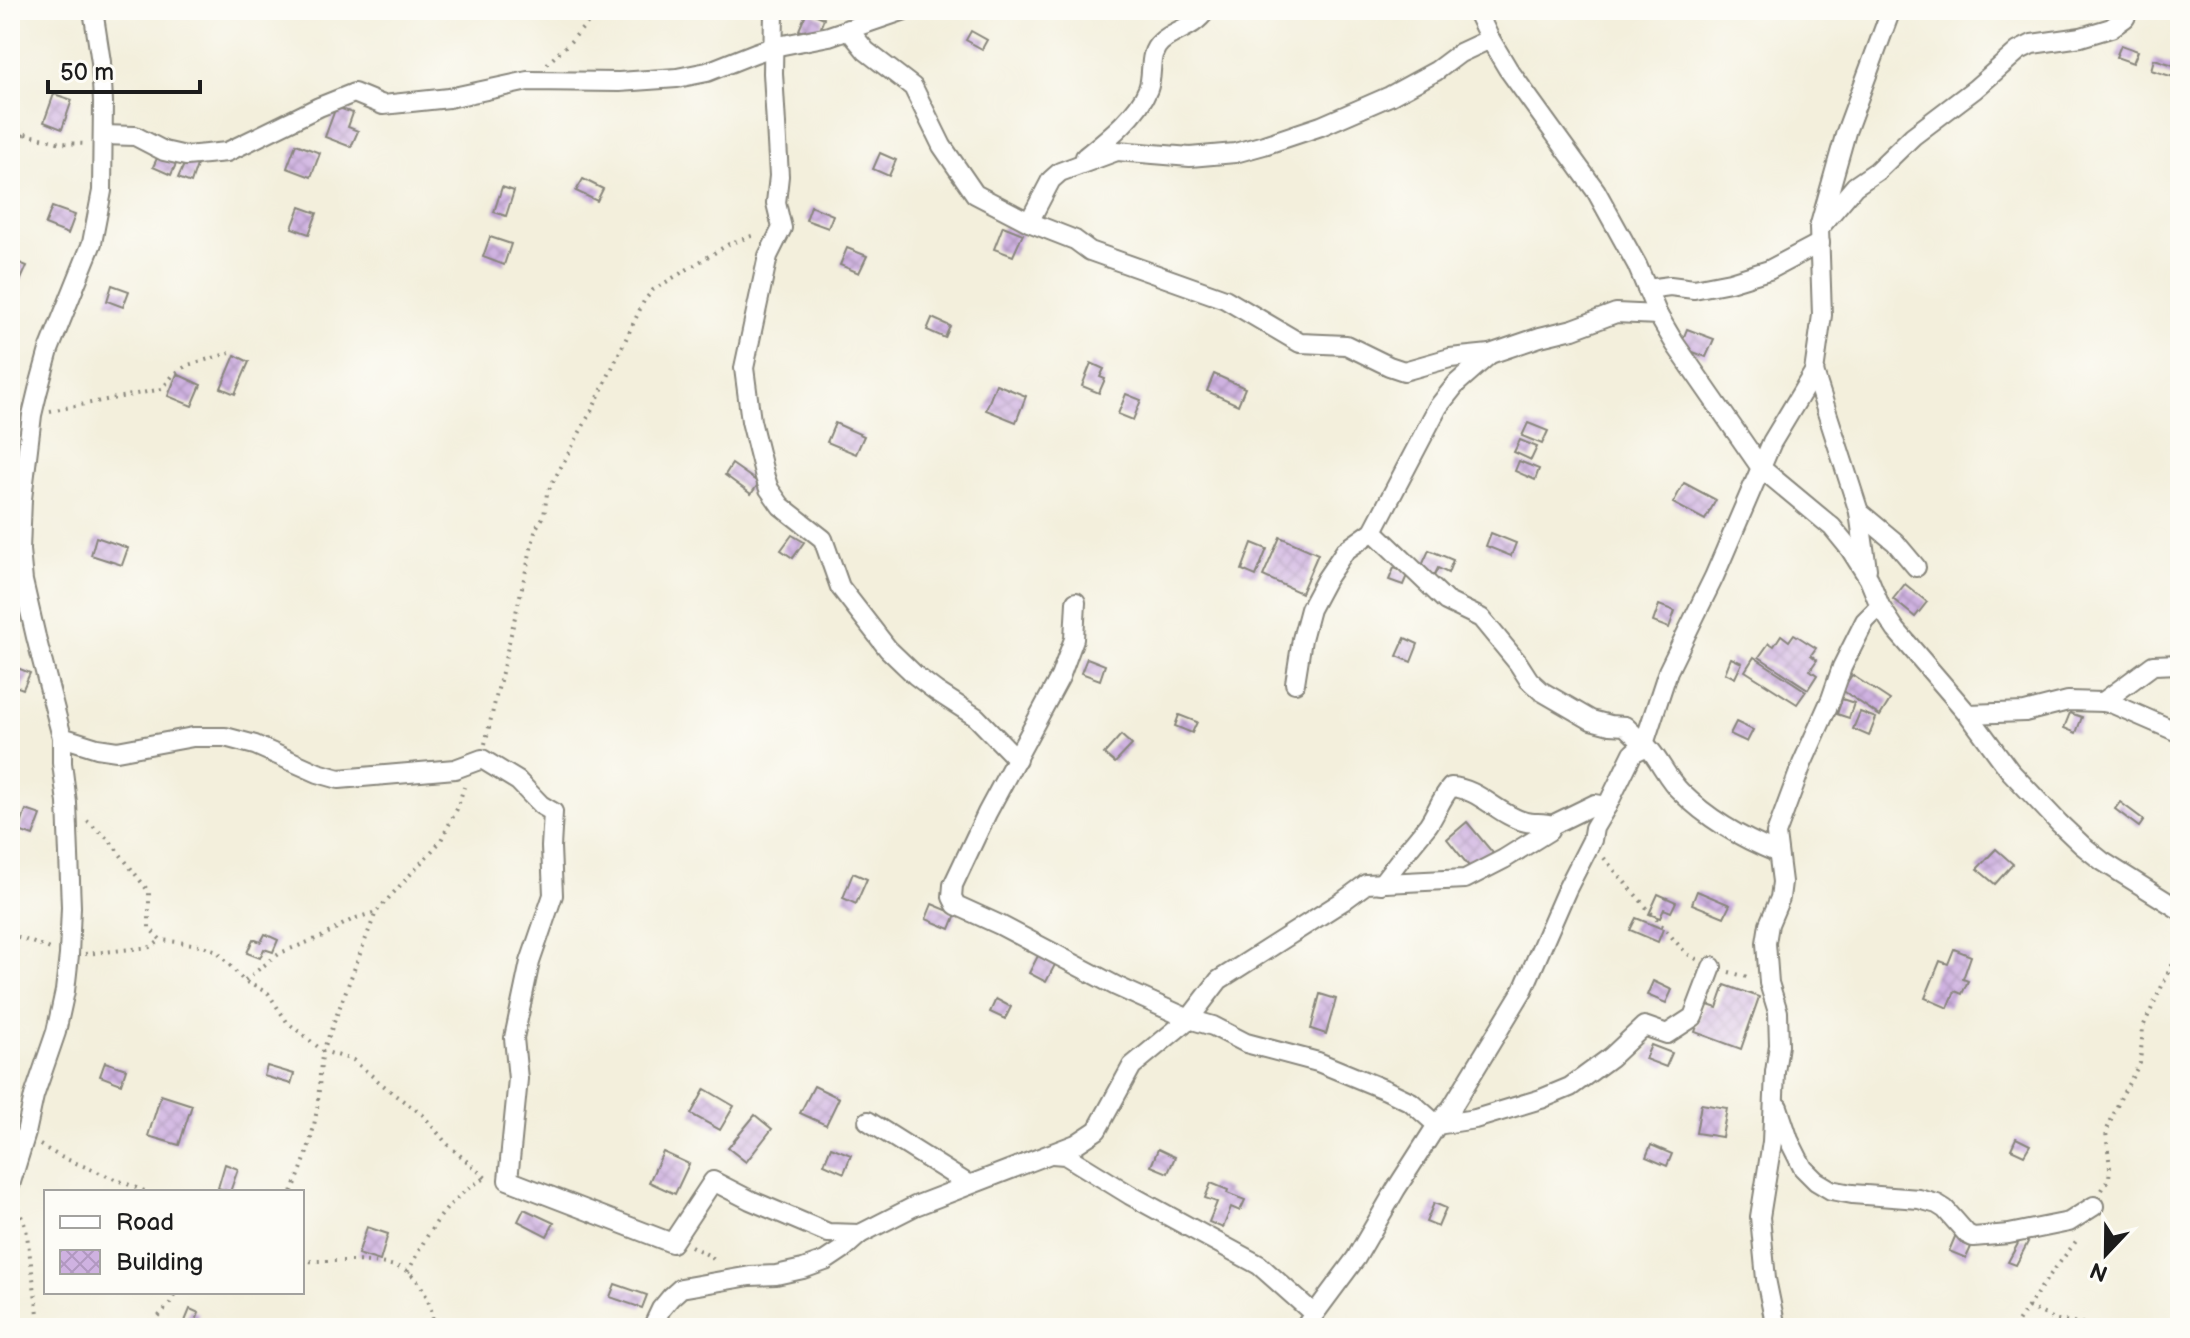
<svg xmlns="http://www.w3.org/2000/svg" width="2190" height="1338" font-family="'Balsamiq Sans',sans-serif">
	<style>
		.building { fill: url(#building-cross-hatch) }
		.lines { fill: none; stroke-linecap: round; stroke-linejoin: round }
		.minor-casing { stroke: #88867c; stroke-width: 22 }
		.path { stroke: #88867c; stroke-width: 4; stroke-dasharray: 2 6; stroke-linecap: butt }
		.minor { stroke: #fff; stroke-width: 18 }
	</style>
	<defs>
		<pattern id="building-cross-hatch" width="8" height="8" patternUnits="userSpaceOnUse" patternTransform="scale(2)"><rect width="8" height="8" fill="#cfb2e1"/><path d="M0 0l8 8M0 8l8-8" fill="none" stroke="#b198c0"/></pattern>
	</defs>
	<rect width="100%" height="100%" fill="#fdfcf7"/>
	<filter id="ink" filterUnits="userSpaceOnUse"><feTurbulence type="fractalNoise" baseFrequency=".0125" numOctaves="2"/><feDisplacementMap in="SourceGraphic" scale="16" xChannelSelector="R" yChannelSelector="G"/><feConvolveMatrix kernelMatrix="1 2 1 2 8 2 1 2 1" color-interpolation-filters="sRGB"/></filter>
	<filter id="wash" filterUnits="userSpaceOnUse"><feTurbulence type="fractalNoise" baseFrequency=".006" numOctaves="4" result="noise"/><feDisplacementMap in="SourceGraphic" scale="32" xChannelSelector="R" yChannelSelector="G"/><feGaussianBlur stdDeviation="1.8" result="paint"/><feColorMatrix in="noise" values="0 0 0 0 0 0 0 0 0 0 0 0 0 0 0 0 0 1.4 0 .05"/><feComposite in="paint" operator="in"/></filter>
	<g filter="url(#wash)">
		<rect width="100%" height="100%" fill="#f3efdc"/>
		<g id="blocks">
			<g class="building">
				<polygon points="807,11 824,18 817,37 799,30"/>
				<polygon points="971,31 987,40 982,49 966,40"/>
				<polygon points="2121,45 2138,51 2133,63 2116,57"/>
				<polygon points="2154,59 2180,67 2180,79 2151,70"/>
				<polygon points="54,94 72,100 62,129 44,122"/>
				<polygon points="336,107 353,113 348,127 358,131 351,147 325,137"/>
				<polygon points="296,144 320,153 311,177 287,168"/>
				<polygon points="880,153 896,160 889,176 873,169"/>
				<polygon points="158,156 176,164 171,175 153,167"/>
				<polygon points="186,160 197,165 191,183 178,178"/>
				<polygon points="583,179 603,189 597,201 576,191"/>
				<polygon points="502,187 514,191 506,216 494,212"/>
				<polygon points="811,206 833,215 828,228 806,220"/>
				<polygon points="52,207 75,215 68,234 45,225"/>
				<polygon points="300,207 317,213 309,234 292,228"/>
				<polygon points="1003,226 1023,234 1013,256 994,249"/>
				<polygon points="490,237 511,244 504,265 483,257"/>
				<polygon points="847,248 867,256 859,273 840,265"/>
				<polygon points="10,259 27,266 19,284 10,280"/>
				<polygon points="112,285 129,291 123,307 107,301"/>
				<polygon points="932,318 950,326 945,338 927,330"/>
				<polygon points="1687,329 1714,339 1706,357 1680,347"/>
				<polygon points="235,355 249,362 235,394 221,388"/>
				<polygon points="1091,363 1104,369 1100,377 1105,379 1099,393 1082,386"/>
				<polygon points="177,374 201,385 192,406 168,396"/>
				<polygon points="1214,374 1245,388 1238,405 1207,391"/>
				<polygon points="996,384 1026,396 1016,422 986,410"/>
				<polygon points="1126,394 1141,400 1133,420 1118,414"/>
				<polygon points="835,423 864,436 856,454 827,442"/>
				<polygon points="1528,423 1548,431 1542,444 1522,436"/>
				<polygon points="1520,440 1537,447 1531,460 1514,452"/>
				<polygon points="1519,461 1539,469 1535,480 1515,471"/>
				<polygon points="732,464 759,483 751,494 725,475"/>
				<polygon points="1684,483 1716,500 1705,520 1673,503"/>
				<polygon points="1491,533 1516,543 1511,556 1486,546"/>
				<polygon points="792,535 804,542 793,558 781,550"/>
				<polygon points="96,537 128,548 122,565 91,555"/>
				<polygon points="1280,537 1318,554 1301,593 1263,576"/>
				<polygon points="1252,543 1267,549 1256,576 1242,570"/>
				<polygon points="1429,550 1453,560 1448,573 1438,568 1434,576 1420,570"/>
				<polygon points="1394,568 1408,573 1403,585 1389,580"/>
				<polygon points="1905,584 1927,602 1915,617 1893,599"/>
				<polygon points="1659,605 1675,611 1669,628 1653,622"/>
				<polygon points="1794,634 1816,648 1811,655 1817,660 1810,670 1817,675 1808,689 1759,657 1769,643 1774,646 1781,635 1789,641"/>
				<polygon points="1405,638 1418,644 1411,662 1397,656"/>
				<polygon points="1754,657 1806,691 1797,704 1745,671"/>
				<polygon points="1087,658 1105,665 1100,680 1081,673"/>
				<polygon points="1731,658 1742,663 1735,678 1725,673"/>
				<polygon points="10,665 30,673 23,689 10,684"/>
				<polygon points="1852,675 1890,700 1880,716 1842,690"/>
				<polygon points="1842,699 1854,703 1849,718 1837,714"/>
				<polygon points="1860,712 1876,718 1869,736 1853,729"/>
				<polygon points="2070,713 2082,717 2076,733 2064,728"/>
				<polygon points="1179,715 1197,722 1192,733 1175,726"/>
				<polygon points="1736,722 1753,730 1747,742 1730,734"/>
				<polygon points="1121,735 1132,745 1115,763 1104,754"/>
				<polygon points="2120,802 2144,820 2139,827 2115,809"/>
				<polygon points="26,810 41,815 33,836 19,831"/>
				<polygon points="1467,822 1493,853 1472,870 1447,839"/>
				<polygon points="1996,849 2013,864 1995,884 1977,869"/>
				<polygon points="853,873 867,879 856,904 843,898"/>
				<polygon points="1697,891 1730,905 1724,917 1692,904"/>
				<polygon points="1658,894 1676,902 1671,912 1664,909 1660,918 1649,914"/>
				<polygon points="932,904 956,914 950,929 926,919"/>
				<polygon points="1636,918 1663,929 1658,942 1630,930"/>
				<polygon points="265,934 278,940 273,952 264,949 260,958 247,953 253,939 261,942"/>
				<polygon points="1954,949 1971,956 1963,979 1968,981 1962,994 1955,991 1948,1008 1925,998 1940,961 1948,964"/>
				<polygon points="1041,950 1058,959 1046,982 1029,973"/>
				<polygon points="1653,981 1672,990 1666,1003 1647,995"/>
				<polygon points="1725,985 1759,997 1741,1049 1695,1032 1705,1004 1717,1008"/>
				<polygon points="1320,994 1336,999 1326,1034 1311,1029"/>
				<polygon points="996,999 1011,1007 1005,1019 990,1012"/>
				<polygon points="1651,1045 1672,1053 1666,1067 1645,1059"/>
				<polygon points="105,1062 126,1069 121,1084 100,1076"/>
				<polygon points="267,1066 294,1074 291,1084 264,1076"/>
				<polygon points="814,1086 839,1098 826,1125 800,1113"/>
				<polygon points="705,1089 734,1106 720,1130 691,1114"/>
				<polygon points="161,1095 192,1105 179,1145 148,1136"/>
				<polygon points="1701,1104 1727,1108 1722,1137 1696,1133"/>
				<polygon points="755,1115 772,1129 746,1162 728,1148"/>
				<polygon points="2016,1138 2030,1145 2024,1155 2011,1149"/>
				<polygon points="1651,1145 1672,1154 1667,1166 1646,1157"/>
				<polygon points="831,1147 851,1155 844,1173 824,1164"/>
				<polygon points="1158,1149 1175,1157 1168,1173 1151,1166"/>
				<polygon points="663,1152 689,1164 675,1194 649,1182"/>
				<polygon points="225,1164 238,1169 230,1192 218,1188"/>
				<polygon points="1211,1183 1228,1190 1227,1193 1245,1200 1240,1211 1231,1207 1223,1228 1209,1222 1217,1202 1205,1198"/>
				<polygon points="1434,1203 1446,1208 1438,1227 1426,1222"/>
				<polygon points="524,1209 554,1223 547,1236 518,1221"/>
				<polygon points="367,1227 388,1234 380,1261 358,1254"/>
				<polygon points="1957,1232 1967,1235 1964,1244 1971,1247 1966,1258 1949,1251"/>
				<polygon points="2021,1238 2028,1242 2016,1265 2008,1262"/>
				<polygon points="615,1284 647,1295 642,1308 610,1297"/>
				<polygon points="190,1309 199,1313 193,1328 183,1326"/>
			</g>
		</g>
	</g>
	<g filter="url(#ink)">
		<use href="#blocks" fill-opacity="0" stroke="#88867c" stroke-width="2"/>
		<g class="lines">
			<g class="minor-casing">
				<g id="minor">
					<polyline points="774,10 773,73 779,176 776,203 782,228 768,256 744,368 751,421 765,477 769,489 781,506 823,539 840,587 888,649 915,675 936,691 976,717 1017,759"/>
					<polyline points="1476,10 1490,39 1508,69 1596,191 1637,265 1658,315 1675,344 1761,468 1832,527 1850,549 1869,579 1880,606 1896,630 1968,714 2010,771 2059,823 2082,845 2102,861 2180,910"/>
					<polyline points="848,29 866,51 913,87 942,146 975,194 1029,222 1051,180 1060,172 1117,151 1190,157 1235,153 1264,145 1321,126 1390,96 1436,71 1460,53 1490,39"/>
					<polyline points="103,135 135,136 164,151 186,156 227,152 319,107 354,93 383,105 449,98 528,81 619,82 677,78 707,72 755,53 773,47 829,36 905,10"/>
					<path d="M 1085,157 C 1106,140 1138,115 1148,89 C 1154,73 1147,54 1161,42 C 1175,29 1193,29 1206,10"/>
					<polyline points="1029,222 1075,240 1090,251 1225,299 1300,343 1346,345 1389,366 1404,371 1450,358 1490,354 1540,337 1573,329 1616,313 1658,315"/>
					<polyline points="1821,226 1855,186 1877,171 1913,136 1975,89 2018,51 2032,44 2081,37 2111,28 2125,18 2129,10"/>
					<polyline points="1647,289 1670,286 1694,289 1730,282 1769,270 1820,243"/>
					<polyline points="1814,372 1859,512 1867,569"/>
					<polyline points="1859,512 1895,542 1916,567"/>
					<polyline points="1373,531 1446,601 1481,618 1518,663 1529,680 1541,691 1591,720 1610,725 1625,726 1644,744"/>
					<polyline points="1076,602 1074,639 1060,677 987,813 953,885 952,897 956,905 1000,925 1116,986 1189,1019 1213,1026 1246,1043 1318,1062 1386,1090 1411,1102 1437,1125 1475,1119 1541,1099 1570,1087 1611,1057 1644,1026 1667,1034 1693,1017 1712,967"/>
					<polyline points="1295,683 1302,639 1310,609 1326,579 1345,551 1373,531 1438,407 1457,383 1490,354"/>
					<polyline points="2103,702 2113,704 2180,733"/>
					<polyline points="1968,714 2025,712 2068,701 2103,702 2153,665 2180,664"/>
					<polyline points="62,737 97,748 117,751 193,737 225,737 255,745 318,773 339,779 455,769 482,759 518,781 541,805 553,812 551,847 553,895 530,962 514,1038 518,1079 508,1180 672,1243 713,1181 750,1200 828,1233 860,1234 915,1206 1076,1144 1097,1130 1132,1066 1189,1019 1219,980 1343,901 1366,884 1465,879 1504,859 1549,831 1552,825 1595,804 1607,806"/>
					<path d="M 1637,751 L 1647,746 C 1660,760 1667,779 1681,792 C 1708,819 1743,839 1778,853"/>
					<path d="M 1381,884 C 1396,864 1412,844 1428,825 C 1437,812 1441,798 1451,787 C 1479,788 1499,816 1526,822 C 1535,824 1543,822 1552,825"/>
					<polyline points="1778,1107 1789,1140 1803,1168 1816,1181 1831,1190 1852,1194 1919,1199 1937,1204 1945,1209 1967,1234 1973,1237 2009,1234 2069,1222 2094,1206"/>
					<polyline points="868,1121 968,1184"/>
					<polyline points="1052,1154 1065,1155 1130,1195 1259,1265 1313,1313"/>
					<polyline points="10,1185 26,1133 34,1096 56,1032 65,991 69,955 71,907 67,803 62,763 62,737 36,637 23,581 20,550 22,499 32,415 38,390 49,350 92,243 102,191 103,102 101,62 93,10"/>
					<polyline points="652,1328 661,1309 671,1297 681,1288 750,1276 776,1275 803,1269 825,1261 843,1249 860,1234"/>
					<polyline points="1304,1328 1356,1258 1396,1189 1437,1125 1452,1107 1523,990 1567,889 1592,840 1594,828 1607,806 1633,753 1644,744 1668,671 1714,577 1772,442 1814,372 1822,315 1819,228 1846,132 1891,10"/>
					<polyline points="1776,1328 1766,1279 1760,1217 1772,1142 1775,1072 1779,1045 1778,1012 1769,983 1766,943 1769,924 1780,898 1782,882 1776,834 1802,764 1831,699 1842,667 1865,621 1880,606"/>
				</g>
			</g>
			<g class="path">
				<polyline points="738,10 755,12"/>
				<polyline points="547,64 571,41 599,10"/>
				<polyline points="10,130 61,143 86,144"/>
				<polyline points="10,156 24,133"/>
				<polyline points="50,411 162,389 174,374 188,365 230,353"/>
				<polyline points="485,744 536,528 544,516 547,493 594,406 644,301 653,290 729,244 757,234"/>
				<polyline points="87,821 110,841 149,892 149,928 161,940 200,945 217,951 244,981 268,993 287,1022 323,1051 353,1060 395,1095 423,1115 447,1144 486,1178"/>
				<polyline points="1604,858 1676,942 1686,953 1698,960"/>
				<polyline points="10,934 53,950"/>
				<polyline points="85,954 151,947 161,940"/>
				<polyline points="1729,972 1751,978"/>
				<polyline points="245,980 280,953 321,937 353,919 376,912"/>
				<polyline points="40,1145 61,1157 147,1192"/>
				<polyline points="2102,1190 2109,1178 2110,1168 2106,1132 2121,1097 2140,1063 2143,1027 2180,947"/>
				<path d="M 292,1192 C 304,1165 313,1137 317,1108 C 320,1089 319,1070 323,1051 L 376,912 L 440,842 L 457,809 L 464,787"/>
				<polyline points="15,1201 26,1228 40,1328"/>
				<polyline points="691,1246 710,1256 717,1263"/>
				<path d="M 302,1261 C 329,1262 387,1257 408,1272 C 424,1283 433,1309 434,1328"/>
				<path d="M 408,1272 C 426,1235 448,1196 486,1178"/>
				<polyline points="2028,1307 2057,1320 2116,1328"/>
				<polyline points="148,1328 169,1305 176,1292"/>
				<polyline points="2014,1328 2044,1283 2077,1240"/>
			</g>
			<use href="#minor" class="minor"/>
		</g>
	</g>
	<rect width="2190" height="1338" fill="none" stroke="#fdfcf7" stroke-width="40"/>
	<rect x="44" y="1190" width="260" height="104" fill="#fdfcf7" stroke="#a3a29f" stroke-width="2"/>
	<rect x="60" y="1216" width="40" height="12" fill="#ffffff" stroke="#a3a29f" stroke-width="2"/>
	<text x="116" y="1230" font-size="24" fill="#1c1c1c">Road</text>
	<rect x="60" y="1250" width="40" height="24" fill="url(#building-cross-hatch)" stroke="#a3a29f" stroke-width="2"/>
	<text x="116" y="1270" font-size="24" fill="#1c1c1c">Building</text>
	<g transform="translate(2106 1254) rotate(202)" stroke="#fdfcf7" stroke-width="6" paint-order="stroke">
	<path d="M0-6L14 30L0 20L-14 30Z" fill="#1c1c1c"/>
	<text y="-12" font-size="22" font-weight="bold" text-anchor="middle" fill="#1c1c1c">N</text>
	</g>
	<path d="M48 80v12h152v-12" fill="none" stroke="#1c1c1c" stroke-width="4"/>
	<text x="60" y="80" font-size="24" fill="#1c1c1c" stroke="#fdfcf7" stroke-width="6" paint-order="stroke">50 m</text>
</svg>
